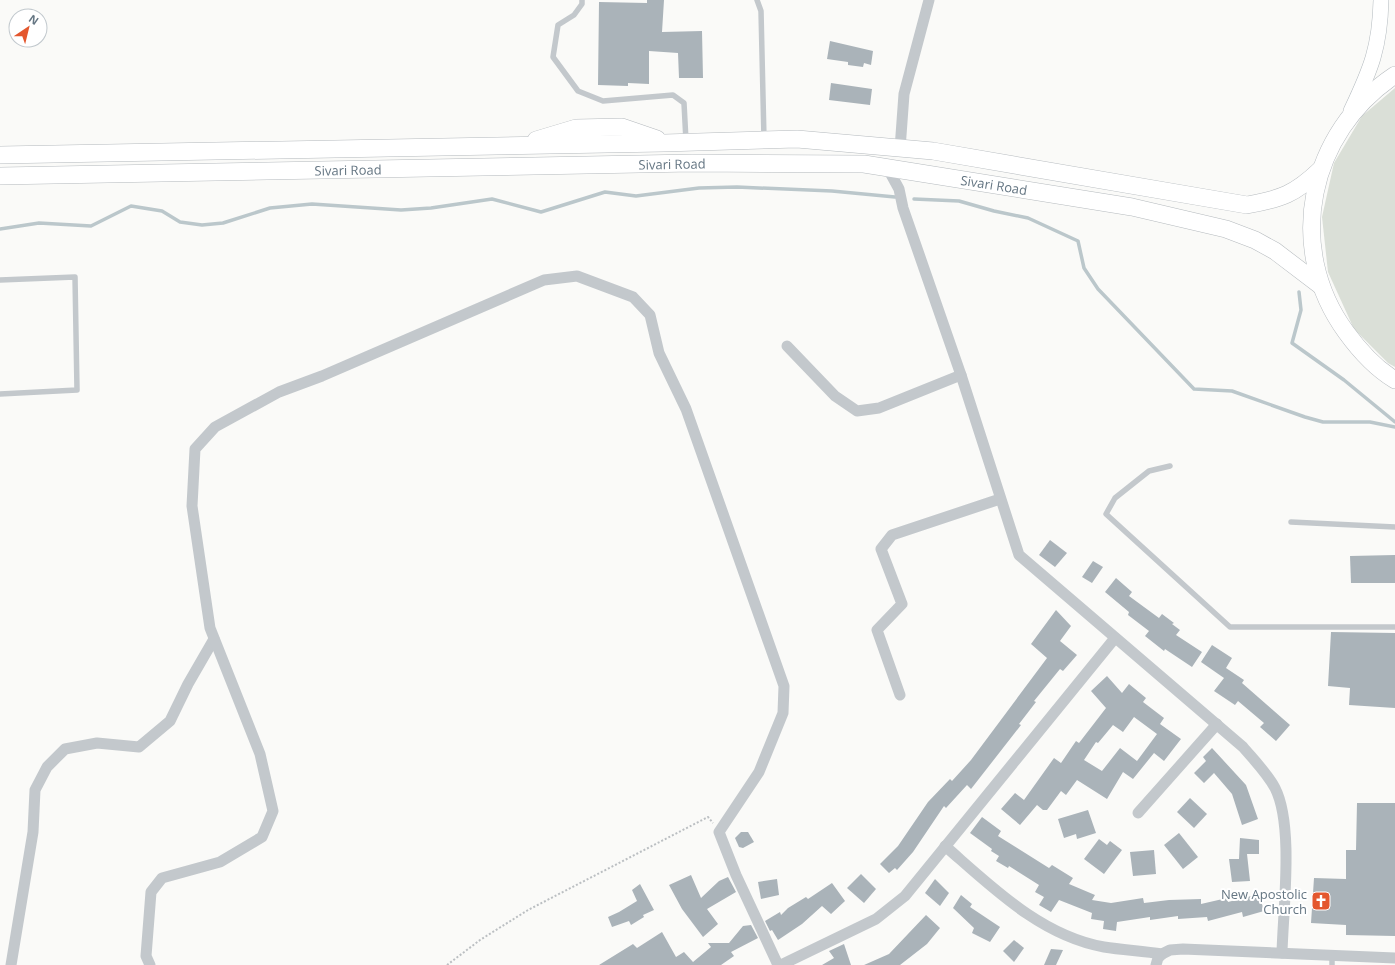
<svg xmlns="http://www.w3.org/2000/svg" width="1395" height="965" font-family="'Open Sans',sans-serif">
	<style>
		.green { fill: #dadfd7 }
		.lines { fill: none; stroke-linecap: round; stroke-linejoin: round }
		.stream { stroke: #bbc7cb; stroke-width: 3.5 }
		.building { fill: #aab3b9; fill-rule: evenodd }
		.secondary-casing { stroke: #b3babf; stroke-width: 16 }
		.primary-casing { stroke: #b5babe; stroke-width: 18 }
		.path { stroke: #bbbfc2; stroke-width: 2; stroke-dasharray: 2 2; stroke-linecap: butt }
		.lane { stroke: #c3c8cc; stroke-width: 5.5 }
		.street { stroke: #c3c8cc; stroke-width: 11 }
		.secondary { stroke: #fff; stroke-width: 15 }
		.primary { stroke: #fff; stroke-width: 17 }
		.labels { text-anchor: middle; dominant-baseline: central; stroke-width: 4; stroke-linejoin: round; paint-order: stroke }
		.street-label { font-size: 13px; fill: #657683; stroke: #fff }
		.poi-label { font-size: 13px; fill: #657683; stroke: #fff; text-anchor: end }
	</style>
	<rect width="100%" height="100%" fill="#fafaf8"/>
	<polygon class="green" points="1395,88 1395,367 1388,363 1354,329 1328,272 1322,217 1334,163 1362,116"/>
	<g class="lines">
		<g class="stream">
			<polyline points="914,199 959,201 994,211 1028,218 1078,241 1084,268 1098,289 1194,389 1232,391 1305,417 1323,422 1370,422 1395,427"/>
			<polyline points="0,229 39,223 91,226 131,206 162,211 180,222 202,225 223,223 270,208 312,204 401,210 431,208 492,199 541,212 605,192 636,196 699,188 737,187 832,191 895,197"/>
			<polyline points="1299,292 1301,310 1292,343 1344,380 1395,422"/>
		</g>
	</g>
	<g class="building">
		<polygon points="647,0 664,0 662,32 702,31 703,78 679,78 678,53 649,51 649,84 628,83 628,86 598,85 599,2 647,3"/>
		<polygon points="830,41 873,51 871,65 864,63 863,67 848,65 848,62 827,59"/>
		<polygon points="831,83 872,89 870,105 829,100"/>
		<polygon points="1050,540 1067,553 1055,567 1039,555"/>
		<polygon points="1395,555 1395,583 1351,583 1350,556"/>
		<polygon points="1093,561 1103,567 1092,583 1082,577"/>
		<polygon points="1116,578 1132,592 1129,596 1159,618 1162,614 1174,623 1172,624 1180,630 1176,635 1202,652 1192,667 1165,649 1164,651 1145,636 1149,631 1128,615 1129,612 1105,592"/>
		<polygon points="1056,610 1071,626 1060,641 1077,655 1063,671 1060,669 1034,701 1036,702 1019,724 1021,725 971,789 967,785 946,808 944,806 913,852 897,870 895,868 889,873 880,864 898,846 928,802 950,779 952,781 971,760 1047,658 1031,644"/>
		<polygon points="1331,632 1395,633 1395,708 1349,705 1350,688 1328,686"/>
		<polygon points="1212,645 1232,658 1226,668 1244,680 1242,683 1290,725 1276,741 1260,727 1264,723 1238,701 1235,705 1214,691 1224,678 1201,662"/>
		<path d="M 1107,676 L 1122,693 L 1129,684 L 1146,698 L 1143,702 L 1164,718 L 1160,724 L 1181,739 L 1164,761 L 1154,753 L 1133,779 L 1123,772 L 1107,799 L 1077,780 L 1066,795 L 1061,791 L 1047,810 L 1043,810 L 1037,805 L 1020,825 L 1001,809 L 1015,793 L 1024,800 L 1054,758 L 1061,763 L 1076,741 L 1079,743 L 1106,708 L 1091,691 ZM 1134,717 L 1157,734 L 1137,761 L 1120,748 L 1102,771 L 1084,760 L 1096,742 L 1098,743 L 1113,725 L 1123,732 Z"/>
		<polygon points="1212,748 1246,785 1258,819 1242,825 1232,794 1214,773 1204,783 1194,773 1206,761 1203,757"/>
		<polygon points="1190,798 1207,814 1194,828 1177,812"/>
		<polygon points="1357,803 1395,803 1395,936 1346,935 1346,925 1311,923 1314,878 1346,879 1346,850 1356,850"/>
		<polygon points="1088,810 1096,833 1077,839 1076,834 1064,838 1058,819"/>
		<polygon points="982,817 1001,831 998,836 1049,868 1052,865 1073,878 1069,884 1095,895 1092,900 1111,903 1143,898 1144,903 1169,900 1201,899 1201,904 1227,898 1228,902 1259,894 1264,911 1243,917 1242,912 1208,921 1207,917 1178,919 1178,916 1150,920 1150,917 1117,922 1116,931 1103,929 1104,921 1091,919 1092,913 1059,900 1051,912 1039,905 1044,897 1035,892 1039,885 1009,866 1008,868 996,861 999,856 991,851 992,849 970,833"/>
		<polygon points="741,832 748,832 754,842 743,848 739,847 735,838"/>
		<polygon points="1179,833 1198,857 1183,869 1164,845"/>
		<polygon points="1240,838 1259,840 1259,854 1247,854 1250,881 1232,882 1229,859 1239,859"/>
		<polygon points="1099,839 1107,845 1110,841 1122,850 1104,874 1084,859"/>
		<polygon points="1154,850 1156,874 1133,876 1130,852"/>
		<polygon points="861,874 876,889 864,903 847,888"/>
		<polygon points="691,875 701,898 719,881 728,877 736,892 707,909 718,924 703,937 682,909 669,885"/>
		<polygon points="777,879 779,895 761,899 758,882"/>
		<polygon points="935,879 949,893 940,906 925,893"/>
		<polygon points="832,883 845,901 831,914 822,906 802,924 778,940 772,930 770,931 765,921 780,912 781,915 788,908 806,897 808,899"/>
		<polygon points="640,884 654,910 643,915 644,917 631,925 629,921 612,927 608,917 619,912 637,901 632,890"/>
		<polygon points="961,895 972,904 970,907 1000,927 990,942 972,933 974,928 953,908"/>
		<polygon points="926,915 940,928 927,944 900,965 864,965 889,954"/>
		<polygon points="751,925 758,938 731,952 734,956 721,965 599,965 633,944 637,948 662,932 676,957 684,952 693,962 711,947 708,943 729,943 743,926"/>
		<polygon points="1014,940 1024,948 1014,962 1003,951"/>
		<polygon points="844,944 851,965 822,965 834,958 829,951"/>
		<polygon points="1051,949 1063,950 1056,965 1044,965"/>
	</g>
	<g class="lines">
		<g class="secondary-casing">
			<path id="secondary" d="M 1351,111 C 1371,69 1380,47 1381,0"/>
		</g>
		<g class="primary-casing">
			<g id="primary">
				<path d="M 1395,75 C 1309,132 1284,247 1346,332 C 1359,350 1375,368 1395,380"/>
				<polyline points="536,140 576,128 622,127 657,139"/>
				<path d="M 0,155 L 664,143 L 797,139 L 933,151 L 1247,205 C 1281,199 1295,194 1320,170"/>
				<polyline points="0,176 692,163 864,164 1132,207 1226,229 1255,240 1275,251 1321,286"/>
			</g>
		</g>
		<polyline class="path" points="447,965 480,940 528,910 708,817 713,823"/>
		<g class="lane">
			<polyline points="582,0 582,4 574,15 558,25 553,57 578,91 603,101 673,95 684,103 686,141"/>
			<polyline points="757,0 761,11 764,139"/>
			<polyline points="0,280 75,277 77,390 0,394"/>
			<polyline points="1170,466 1149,471 1115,498 1106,514 1230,627 1395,627"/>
			<polyline points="1291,522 1395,527"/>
			<polyline points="1332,956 1332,965"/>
		</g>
		<g class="street">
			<polyline points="900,149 904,94 929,0"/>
			<path d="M 887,167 L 899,189 L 903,208 L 961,375 L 1019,555 L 1243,747 C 1254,760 1267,773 1275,788 C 1294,825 1283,910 1282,953"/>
			<polyline points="787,346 835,396 857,411 879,408 961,375"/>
			<polyline points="900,695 877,630 902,604 881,549 892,535 1000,499"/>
			<polyline points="1138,813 1217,724"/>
			<path d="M 945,846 C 992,887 1041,936 1104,947 C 1123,950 1143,951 1162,954 L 1170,950 L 1183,949 L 1395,958"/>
			<polyline points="11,965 33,832 35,790 47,767 65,749 97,743 139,747 170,721 188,684 214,639"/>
			<polyline points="150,965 146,956 151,892 162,878 220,862 262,837 273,811 260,754 210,628 192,506 195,449 215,427 279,392 322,376 544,280 577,276 633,297 650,315 659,353 686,409 784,686 783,713 759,772 719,832 736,875 778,965"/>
			<polyline points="781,965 876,919 905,896 1115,638"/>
			<polyline points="1156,965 1158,958 1162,954"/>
		</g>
		<use href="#secondary" class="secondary"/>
		<use href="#primary" class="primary"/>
	</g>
	<defs>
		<g id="church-square" transform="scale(1)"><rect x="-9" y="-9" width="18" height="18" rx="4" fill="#e4572e" stroke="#fff"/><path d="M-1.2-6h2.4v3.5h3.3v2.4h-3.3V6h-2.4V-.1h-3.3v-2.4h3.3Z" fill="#fff"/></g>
	</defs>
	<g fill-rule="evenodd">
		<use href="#church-square" x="1321" y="901"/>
	</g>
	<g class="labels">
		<g class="street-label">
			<text transform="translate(672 164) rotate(-1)">Sivari Road</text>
			<text transform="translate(348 170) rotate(-1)">Sivari Road</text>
			<text transform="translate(994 185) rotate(9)">Sivari Road</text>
		</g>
		<g class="poi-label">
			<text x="1307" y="894">New Apostolic<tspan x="1307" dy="15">Church</tspan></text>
		</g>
	</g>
	<g transform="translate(28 28) rotate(35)"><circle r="19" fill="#ffffff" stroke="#c1c8cd"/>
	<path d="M0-3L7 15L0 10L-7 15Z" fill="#e4572e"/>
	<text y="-6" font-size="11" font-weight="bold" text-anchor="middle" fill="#657683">N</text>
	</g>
</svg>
